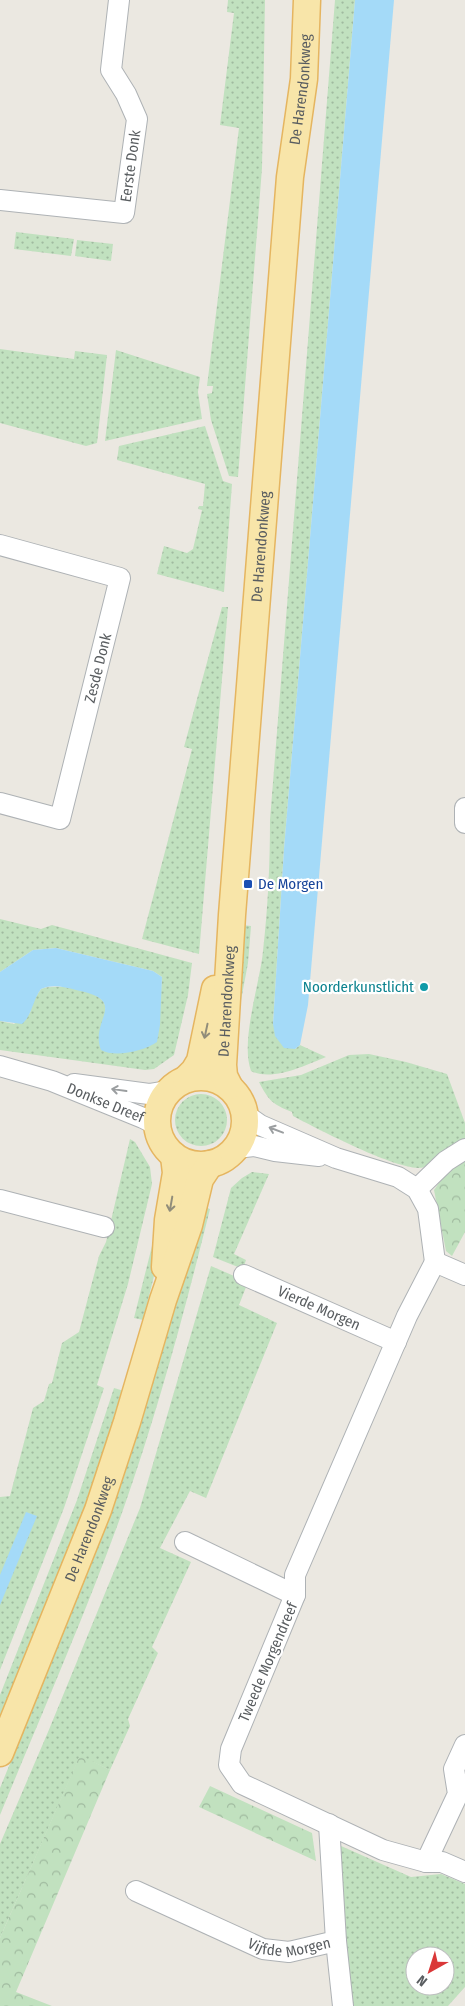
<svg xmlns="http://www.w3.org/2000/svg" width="465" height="2006" font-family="'Fira Sans Condensed',sans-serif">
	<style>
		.green { fill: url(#green-dots); fill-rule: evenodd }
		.forest { fill: url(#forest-crowns) }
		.water { fill: #a4daf8 }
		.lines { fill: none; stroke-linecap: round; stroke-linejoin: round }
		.minor-casing { stroke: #aeb2b5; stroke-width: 22 }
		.major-casing { stroke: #e5b560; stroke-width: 29 }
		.minor { stroke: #fff; stroke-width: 20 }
		.major { stroke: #f8e5a9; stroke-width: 26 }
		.oneway { stroke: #918d7a }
		.oneway2 { stroke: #9b9ea0 }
		.transit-dot { fill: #1a4fb4; stroke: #fff; stroke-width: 2 }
		.culture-dot { fill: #0f9aa8; stroke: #fff; stroke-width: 2 }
		.labels { text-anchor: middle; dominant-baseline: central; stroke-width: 4.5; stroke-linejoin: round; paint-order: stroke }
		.street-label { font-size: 15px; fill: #595d60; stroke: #fff }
		.transit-label { font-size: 15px; fill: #164399; stroke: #fff; text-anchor: start }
		.culture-label { font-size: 15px; fill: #0d838f; stroke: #fff; text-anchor: end }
	</style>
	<defs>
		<pattern id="green-dots" width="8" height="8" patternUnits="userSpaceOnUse" patternTransform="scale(1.25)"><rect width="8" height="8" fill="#c1e1bf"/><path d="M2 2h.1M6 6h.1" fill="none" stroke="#a0ba9f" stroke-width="1.8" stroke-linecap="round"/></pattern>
		<pattern id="forest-crowns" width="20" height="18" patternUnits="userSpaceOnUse" patternTransform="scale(1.25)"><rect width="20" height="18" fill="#c1e1bf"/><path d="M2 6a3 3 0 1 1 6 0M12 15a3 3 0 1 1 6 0" fill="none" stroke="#a0ba9f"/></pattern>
	</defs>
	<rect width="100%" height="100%" fill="#ebe8e1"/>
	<g class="green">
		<polygon points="228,0 265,0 262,168 238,477 229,476 211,420 207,394 212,393 213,386 207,386 239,128 220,125 234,13 227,12"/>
		<path d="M 335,0 L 355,0 L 284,849 L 273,1024 L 295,1049 L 300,1045 L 326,1057 C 306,1065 272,1082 251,1071 C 240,1041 260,983 263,951 C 268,907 270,864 270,820 Z"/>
		<polygon points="16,232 74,239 71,256 14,249"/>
		<polygon points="77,240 113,244 111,261 75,256"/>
		<polygon points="0,349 74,359 75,351 107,355 97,443 86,446 0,423"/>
		<polygon points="116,350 200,377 198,392 202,419 105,441"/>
		<polygon points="205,426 223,481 232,484 224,592 157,574 164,546 187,553 193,549 202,510 198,509 199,506 203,506 205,484 117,460 119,446"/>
		<polygon points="222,607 228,607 199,954 142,939 192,749 184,747"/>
		<path d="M 0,919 L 41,929 L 52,925 L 192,963 L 188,995 L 174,1055 L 154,1069 L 145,1070 L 0,1050 L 0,1021 L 14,1024 L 30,1013 L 33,1001 L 41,989 C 55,983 101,989 105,1005 C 107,1016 101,1032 99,1043 L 160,1004 L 162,977 L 153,971 L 56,948 L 33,950 L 0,972 Z"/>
		<polygon points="242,925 251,926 248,963 239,1011"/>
		<path d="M 369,1054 L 406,1062 L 447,1074 L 465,1123 L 465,1138 C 452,1147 439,1161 424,1167 C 405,1175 314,1127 293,1116 L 292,1112 C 272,1104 269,1101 259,1082 L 301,1075 L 349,1055 Z"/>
		<circle cx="201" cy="1120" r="26"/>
		<polygon points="130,1139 135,1142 150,1167 152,1184 128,1284 97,1385 104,1388 64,1508 0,1670 0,1497 10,1496 33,1408 44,1401 49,1384 52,1383 62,1343 79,1332 99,1256 106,1242"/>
		<polygon points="252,1172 269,1174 234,1254 246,1260 243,1269 213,1257 231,1188 242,1178"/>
		<path d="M 200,1206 L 210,1209 C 185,1310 158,1411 123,1510 C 86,1613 42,1713 0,1815 L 0,1788 L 52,1661 L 112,1505 L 154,1379 Z"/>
		<polygon points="160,1214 163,1216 154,1276 143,1320 134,1318"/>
		<polygon points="211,1266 248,1282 239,1305 277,1323 206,1498 190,1491 160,1548 191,1562 152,1647 158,1653 128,1719 130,1726 110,1770 80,1756 0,1938 0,1844 48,1732 140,1508"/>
		<polygon points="114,1388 124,1391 86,1505 0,1720 0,1695 77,1500"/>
		<path d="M 332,1842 L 411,1877 L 441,1874 L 465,1884 L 465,1987 L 448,2006 L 346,2006 ZM 415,1956 L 445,1956 L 445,1986 L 415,1986 Z"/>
	</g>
	<g class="forest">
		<polygon points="465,1160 465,1232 452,1256 446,1251 434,1190 446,1173"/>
		<polygon points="80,1755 110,1770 16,1992 52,2006 0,2006 0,1938"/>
		<polygon points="210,1786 312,1833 316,1861 199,1807"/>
	</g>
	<g class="water">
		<polygon points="355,0 394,0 308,1005 300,1045 295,1049 284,1048 275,1036 273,1024 284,849"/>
		<path d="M 56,948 L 153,971 L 162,977 L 160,1025 L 157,1042 C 144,1051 115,1058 101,1050 C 89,1019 131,1001 76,990 C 64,987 53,984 41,989 C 33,999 32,1016 22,1024 L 0,1021 L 0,972 L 33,950 Z"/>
		<polygon points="26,1512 37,1516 0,1605 0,1575"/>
	</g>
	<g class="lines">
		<g class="minor-casing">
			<g id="minor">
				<path id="s1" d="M 0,200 L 124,213 L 137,119 L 126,94 L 111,70 L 119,0"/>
				<polyline points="0,545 120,578 60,819 0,803"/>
				<polyline points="465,808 465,823"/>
				<path id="s2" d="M 0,1066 L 52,1081 L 143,1118 L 151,1122 L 157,1130"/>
				<polyline points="74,1084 149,1094 167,1091"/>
				<polyline points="244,1110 250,1118 260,1125 336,1158 398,1177 417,1189 428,1209 435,1262"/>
				<polyline points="236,1148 254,1146 275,1151 319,1156"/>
				<polyline points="417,1189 446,1161 465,1149"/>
				<polyline points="0,1200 104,1227"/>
				<polyline points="435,1262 407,1316 295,1575 295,1595 231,1749 229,1765 242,1784 383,1850 426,1862 442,1862 465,1872"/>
				<polyline points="435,1262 465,1275"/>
				<path id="s3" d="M 244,1275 L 396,1342"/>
				<polyline points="185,1542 295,1595"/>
				<polyline points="426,1862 458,1794 454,1769 465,1745"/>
				<path id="s4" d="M 136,1891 L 263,1949 L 289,1952 L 336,1941 L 329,1824"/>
				<polyline points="336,1941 343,2006"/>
			</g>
		</g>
		<g class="major-casing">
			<g id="major">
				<circle cx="201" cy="1121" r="44"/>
				<polyline points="186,1079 194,1071 200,1061 215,989"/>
				<path id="s5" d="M 229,1086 L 224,1076 L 223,1065 L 232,915 L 290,177 L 304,79 L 307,0"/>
				<polyline points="165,1267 168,1220 176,1173 174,1156"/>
				<path id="s6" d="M 0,1753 L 98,1510 L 127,1422 L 163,1300 L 189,1225 L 200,1179 L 210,1164"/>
			</g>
		</g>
		<use href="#minor" class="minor"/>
		<use href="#major" class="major"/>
	</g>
	<defs><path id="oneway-shaft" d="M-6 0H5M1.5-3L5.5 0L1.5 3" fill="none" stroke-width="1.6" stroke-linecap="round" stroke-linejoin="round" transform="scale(1.25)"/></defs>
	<g class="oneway">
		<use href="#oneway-shaft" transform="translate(206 1031) rotate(102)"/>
		<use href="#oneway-shaft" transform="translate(171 1204) rotate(100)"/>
	</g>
	<g class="oneway2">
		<use href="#oneway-shaft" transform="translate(119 1090) rotate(-172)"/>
		<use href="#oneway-shaft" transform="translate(276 1130) rotate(-159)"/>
	</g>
	<rect class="transit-dot" x="243" y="879" width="10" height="10" rx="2.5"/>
	<circle class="culture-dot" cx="424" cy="987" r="5"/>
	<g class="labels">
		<g class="street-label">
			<text stroke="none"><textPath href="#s5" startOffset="1001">De Harendonkweg</textPath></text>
			<text stroke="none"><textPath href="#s1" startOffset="172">Eerste Donk</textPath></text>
			<text stroke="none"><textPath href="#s5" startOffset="542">De Harendonkweg</textPath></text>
			<text transform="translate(98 668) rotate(-76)">Zesde Donk</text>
			<text stroke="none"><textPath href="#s5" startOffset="86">De Harendonkweg</textPath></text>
			<text stroke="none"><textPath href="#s2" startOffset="112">Donkse Dreef</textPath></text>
			<text stroke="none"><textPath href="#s3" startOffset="82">Vierde Morgen</textPath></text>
			<text stroke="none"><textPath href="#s6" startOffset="241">De Harendonkweg</textPath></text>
			<text transform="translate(268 1662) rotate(-67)">Tweede Morgendreef</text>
			<text stroke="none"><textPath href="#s4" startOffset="166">Vijfde Morgen</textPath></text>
		</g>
		<g class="transit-label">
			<text x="258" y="884">De Morgen</text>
		</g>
		<g class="culture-label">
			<text x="414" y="987">Noorderkunstlicht</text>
		</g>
	</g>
	<g transform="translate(430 1971) rotate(219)"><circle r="24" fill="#ffffff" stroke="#bdbebf"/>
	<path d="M0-4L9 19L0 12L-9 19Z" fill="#da3738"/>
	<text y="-8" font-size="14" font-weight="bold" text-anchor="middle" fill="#595d60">N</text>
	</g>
</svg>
